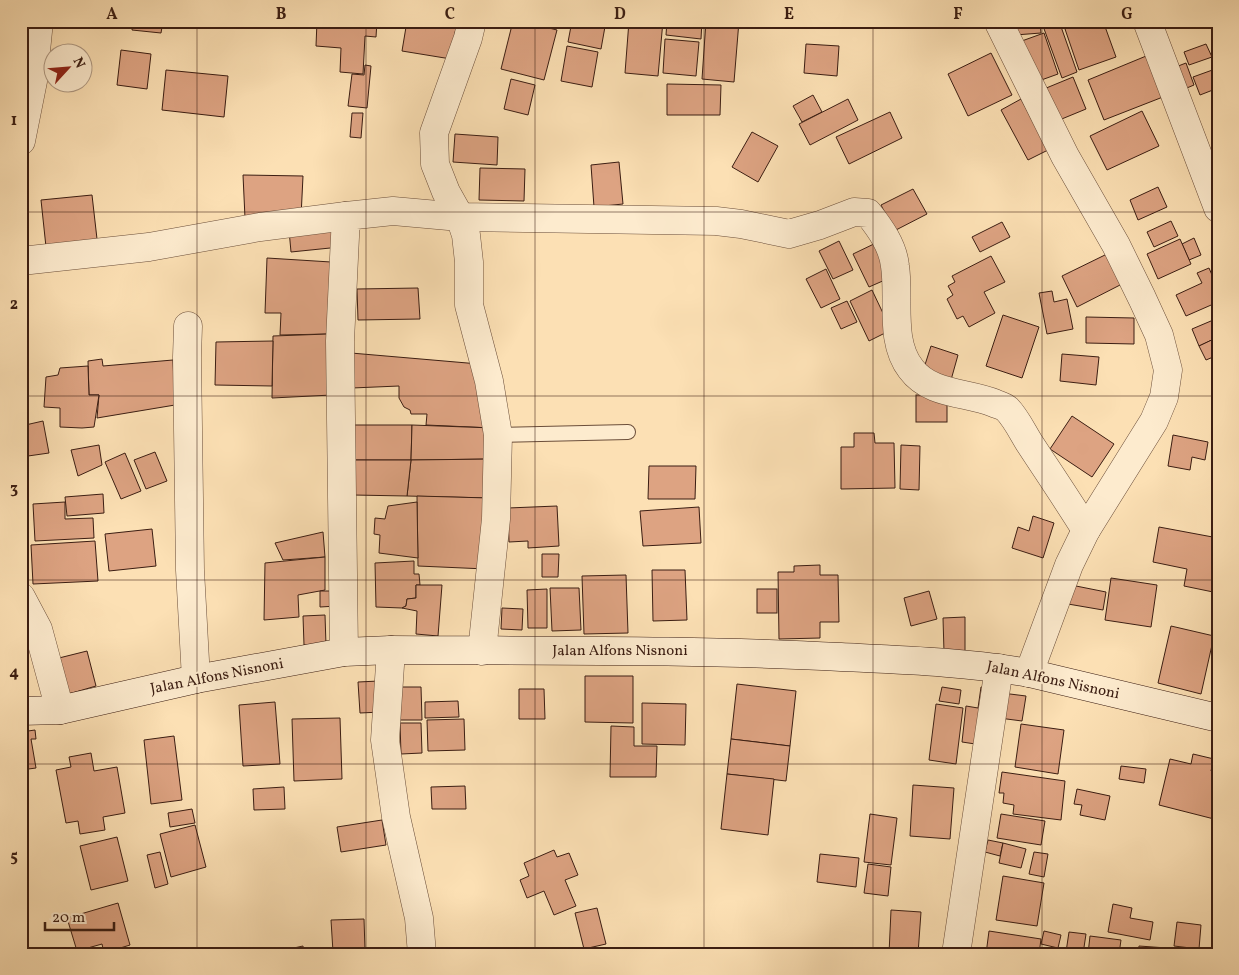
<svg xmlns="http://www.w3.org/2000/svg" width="1239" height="975" font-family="Vollkorn,serif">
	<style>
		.building { fill: #dda382; stroke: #3b1d12 }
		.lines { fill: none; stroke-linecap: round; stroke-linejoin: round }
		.lane-casing { stroke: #6b4e3a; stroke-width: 16 }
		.street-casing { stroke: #6b4e3a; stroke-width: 29 }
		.secondary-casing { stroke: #3b1d12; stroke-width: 29 }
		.lane { stroke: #fdebce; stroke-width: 14 }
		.street { stroke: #fdebce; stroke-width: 28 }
		.secondary { stroke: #fdebce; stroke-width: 28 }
		.grid { fill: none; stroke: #3b1d12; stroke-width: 1; stroke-opacity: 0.55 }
		.labels { text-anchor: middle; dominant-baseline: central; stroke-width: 4; stroke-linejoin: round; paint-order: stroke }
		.street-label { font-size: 15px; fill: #3b1d12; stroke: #fdebce }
		.neatline { fill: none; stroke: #3b1d12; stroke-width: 2 }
		.grid-label { font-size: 16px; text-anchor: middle; font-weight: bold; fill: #3b1d12 }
	</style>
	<rect width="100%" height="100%" fill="#fce0b4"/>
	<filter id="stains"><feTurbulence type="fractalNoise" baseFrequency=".004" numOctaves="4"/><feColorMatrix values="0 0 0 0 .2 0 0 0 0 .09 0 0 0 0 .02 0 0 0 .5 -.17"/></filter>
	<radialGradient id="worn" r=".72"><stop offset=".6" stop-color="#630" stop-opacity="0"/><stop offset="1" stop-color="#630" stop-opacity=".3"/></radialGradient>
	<g class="building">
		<polygon points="133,21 163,21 161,33 132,30"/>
		<polygon points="317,21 377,21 376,37 365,36 363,74 340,72 341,48 316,46"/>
		<polygon points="407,21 457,21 451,59 402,51"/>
		<polygon points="513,21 521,21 557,30 544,80 501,69"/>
		<polygon points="572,21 606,21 601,49 568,42"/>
		<polygon points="629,21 663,21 658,76 625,73"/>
		<polygon points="667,21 702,21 701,39 666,35"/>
		<polygon points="706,21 739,21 734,82 702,79"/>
		<polygon points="1014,21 1040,21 1041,33 1015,35"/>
		<polygon points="1056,21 1059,21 1077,72 1062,78 1043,26"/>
		<polygon points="1086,21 1103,21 1116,57 1079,70 1065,29"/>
		<polygon points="1044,33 1058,74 1033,83 1019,42"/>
		<polygon points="665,39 699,42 696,76 663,73"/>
		<polygon points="806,44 839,46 837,76 804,73"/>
		<polygon points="1206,44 1212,57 1189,65 1184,52"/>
		<polygon points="567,46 598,52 592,87 561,81"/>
		<polygon points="121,50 151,54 147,89 117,85"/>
		<polygon points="991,53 1012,95 968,116 948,74"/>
		<polygon points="1151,54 1168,95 1104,120 1088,80"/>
		<polygon points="1186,63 1194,85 1182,90 1173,68"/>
		<polygon points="365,65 371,66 367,108 348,106 352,74 364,75"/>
		<polygon points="1218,68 1218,88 1200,95 1193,77"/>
		<polygon points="166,70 228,76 224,117 162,110"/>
		<polygon points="1073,77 1086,109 1052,123 1039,91"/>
		<polygon points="511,79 535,85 528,115 504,109"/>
		<polygon points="667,84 721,85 720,115 667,115"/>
		<polygon points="813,95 822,112 802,122 793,106"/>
		<polygon points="848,99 858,120 810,145 799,124"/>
		<polygon points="1021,99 1048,150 1028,160 1001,110"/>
		<polygon points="1142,111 1159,146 1107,170 1090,136"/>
		<polygon points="890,112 902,138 849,164 836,137"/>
		<polygon points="352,113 363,113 361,138 350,137"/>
		<polygon points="752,132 778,146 758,182 732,167"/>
		<polygon points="455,134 498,137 497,165 453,162"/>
		<polygon points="619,162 623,204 594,207 591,165"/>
		<polygon points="480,168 525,169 524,201 479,200"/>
		<polygon points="243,175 303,176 301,217 245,218"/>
		<polygon points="1158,187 1167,207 1138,220 1130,200"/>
		<polygon points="913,189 927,214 894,231 881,205"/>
		<polygon points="92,195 97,239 46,247 41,200"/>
		<polygon points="1171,221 1178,236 1154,247 1147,232"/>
		<polygon points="1002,222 1010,237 980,252 972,237"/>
		<polygon points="339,225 340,247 291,252 289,230"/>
		<polygon points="1194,238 1201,255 1189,260 1182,244"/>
		<polygon points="1180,239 1191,264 1158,279 1147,254"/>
		<polygon points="839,241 853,270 833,279 819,251"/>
		<polygon points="878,242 894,276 869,287 853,254"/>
		<polygon points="1107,254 1122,284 1077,307 1062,276"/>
		<polygon points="991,256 1005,282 984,292 995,313 969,327 963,316 957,319 947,299 953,295 948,286 955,282 952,276"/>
		<polygon points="267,258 331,262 328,334 280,335 281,313 265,313"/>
		<polygon points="1209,268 1218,289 1218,302 1186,316 1176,295 1202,283 1197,273"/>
		<polygon points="826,269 840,299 821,308 806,279"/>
		<polygon points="418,288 420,319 358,320 357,289"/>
		<polygon points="872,290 891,330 869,341 850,301"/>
		<polygon points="1052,291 1054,302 1067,299 1073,329 1047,334 1039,293"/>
		<polygon points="847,301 857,322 841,329 831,308"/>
		<polygon points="1003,315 1039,327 1022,378 986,366"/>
		<polygon points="1086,317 1134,318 1134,344 1086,343"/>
		<polygon points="1218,318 1218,337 1199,346 1192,329"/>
		<polygon points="328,334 332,395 272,398 273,336"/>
		<polygon points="1218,337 1218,355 1206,360 1199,346"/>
		<polygon points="273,341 272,386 215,385 216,342"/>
		<polygon points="931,346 958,355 951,380 923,371"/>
		<polygon points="351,353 479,364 493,428 426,425 427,414 411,414 410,410 404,407 399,398 399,386 352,388"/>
		<polygon points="1062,354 1099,357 1096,385 1060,381"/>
		<polygon points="102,359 103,366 173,360 175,405 97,418 99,395 89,395 88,361"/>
		<polygon points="88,366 89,395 99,395 94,427 82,428 60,427 60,408 44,407 46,377 58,375 60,368"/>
		<rect x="916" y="395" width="31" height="27"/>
		<polygon points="1072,416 1114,444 1092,477 1050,449"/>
		<polygon points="43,421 49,453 21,457 21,426"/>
		<polygon points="353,425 412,425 411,460 354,460"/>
		<polygon points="412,425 493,428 492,459 411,460"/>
		<polygon points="854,433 874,433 875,443 894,443 895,488 841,489 841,447 854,447"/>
		<polygon points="1173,435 1208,442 1205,460 1192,457 1190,470 1168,466"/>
		<polygon points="99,445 102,465 78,476 71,450"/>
		<polygon points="901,445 920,446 919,490 900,489"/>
		<polygon points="155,452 167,481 146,489 134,460"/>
		<polygon points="125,453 141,491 121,499 105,462"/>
		<polygon points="492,459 489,498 407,496 411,460"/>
		<polygon points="354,460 411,460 407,496 353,495"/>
		<polygon points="649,466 696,466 695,499 648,499"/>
		<polygon points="103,494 104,513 67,516 65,497"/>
		<polygon points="417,496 489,498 486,569 418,566"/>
		<polygon points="65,502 65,519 93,518 94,538 35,541 33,504"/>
		<polygon points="417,502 418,558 379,553 380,535 374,534 375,518 385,519 388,506"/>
		<polygon points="557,506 559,546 528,548 528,541 509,542 508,508"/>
		<polygon points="699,507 701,543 643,546 640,511"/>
		<polygon points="1033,516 1054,523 1043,558 1012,548 1018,527 1029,531"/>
		<polygon points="1159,527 1218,538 1218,593 1184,586 1187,569 1153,562"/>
		<polygon points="152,529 156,566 109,571 105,534"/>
		<polygon points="323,532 325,557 283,560 275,543"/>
		<polygon points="95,541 98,581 33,584 31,545"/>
		<polygon points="542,554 559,554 558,577 542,577"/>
		<polygon points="325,557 325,590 298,595 299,617 264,620 265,563"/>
		<polygon points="414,561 414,574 419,574 420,585 416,585 416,598 407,599 406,606 402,608 376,607 375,563"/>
		<polygon points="820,565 820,575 838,575 839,622 820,622 820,638 779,639 778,572 794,572 794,566"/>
		<polygon points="652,570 685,570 687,620 653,621"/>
		<polygon points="626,575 628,633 584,634 582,576"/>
		<polygon points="1111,578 1157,585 1151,627 1105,620"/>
		<polygon points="416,585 442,585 438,636 416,634 417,611 402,608 406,606 407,599 416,598"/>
		<polygon points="1071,585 1106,592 1103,610 1068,604"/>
		<polygon points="550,588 579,588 581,630 552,631"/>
		<polygon points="547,589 547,628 528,628 527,590"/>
		<rect x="757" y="589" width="20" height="24"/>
		<polygon points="320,591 336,591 337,606 320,607"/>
		<polygon points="929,591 937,619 911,626 904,598"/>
		<polygon points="502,608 523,609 522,630 501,629"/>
		<polygon points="325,615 326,645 304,645 303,616"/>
		<polygon points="965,617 965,651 944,652 943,618"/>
		<polygon points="1171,626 1214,636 1201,694 1158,683"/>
		<polygon points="87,651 96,686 62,696 55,659"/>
		<polygon points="585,676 633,676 633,723 585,722"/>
		<polygon points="379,681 381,712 360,713 358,682"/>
		<polygon points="737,684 796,691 790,746 731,739"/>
		<polygon points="399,687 421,687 422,720 400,720"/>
		<polygon points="942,687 961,690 959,704 939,701"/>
		<polygon points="981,687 990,688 982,745 962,742 966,706 978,708"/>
		<polygon points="519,689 544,689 545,719 519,719"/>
		<polygon points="1002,693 1026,696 1022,721 999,718"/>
		<polygon points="458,701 459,717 425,718 425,702"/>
		<polygon points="275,702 280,764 243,766 239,705"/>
		<polygon points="642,703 686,704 685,745 642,744"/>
		<polygon points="936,704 963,708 956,764 929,760"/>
		<polygon points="340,718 342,779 294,781 292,719"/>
		<polygon points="464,719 465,750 428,751 427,720"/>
		<polygon points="400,723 421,723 422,753 401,754"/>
		<polygon points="1021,724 1064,730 1058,774 1015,767"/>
		<polygon points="611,726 634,727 634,746 657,746 656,777 610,777"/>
		<polygon points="35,730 36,739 31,739 36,768 21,770 21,732"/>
		<polygon points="174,736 182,800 151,804 144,740"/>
		<polygon points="731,739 790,746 786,781 727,774"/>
		<polygon points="91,753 94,771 117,767 125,813 103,817 105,830 80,834 78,821 66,823 56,770 71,767 69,757"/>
		<polygon points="1193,754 1214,759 1211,771 1218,773 1218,820 1159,805 1170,759 1191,764"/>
		<polygon points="1121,766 1146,769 1144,783 1119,779"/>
		<polygon points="1002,772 1065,781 1061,820 1013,814 1014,805 1003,803 1004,793 999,793"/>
		<polygon points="727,774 774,779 768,835 721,829"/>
		<polygon points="913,785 954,788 950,839 910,836"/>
		<polygon points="465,786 466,809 432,809 431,787"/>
		<polygon points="284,787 285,809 254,810 253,789"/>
		<polygon points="1077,789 1110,796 1105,820 1080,815 1082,805 1074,804"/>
		<polygon points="192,809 195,823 170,827 168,813"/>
		<polygon points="870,814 897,818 891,865 864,862"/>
		<polygon points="1001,814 1045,821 1041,845 997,838"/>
		<polygon points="382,820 386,845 341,852 337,827"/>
		<polygon points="195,825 206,867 171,877 160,834"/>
		<polygon points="117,837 128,881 91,890 80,846"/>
		<polygon points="988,840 1003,843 1000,856 985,852"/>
		<polygon points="1003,843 1026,849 1021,868 999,863"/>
		<polygon points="554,850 557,857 569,853 578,875 565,880 576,906 554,915 544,891 527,898 520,880 529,876 524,863"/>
		<polygon points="160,852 168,884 155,888 147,855"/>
		<polygon points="1034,852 1048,854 1044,877 1029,874"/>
		<polygon points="820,854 859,858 856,887 817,882"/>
		<polygon points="868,864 891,867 888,896 864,893"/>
		<polygon points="1003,876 1044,883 1037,926 996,920"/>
		<polygon points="118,903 130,945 104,953 102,944 77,951 67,918"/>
		<polygon points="1113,904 1132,908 1130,918 1153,922 1150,940 1108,932"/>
		<polygon points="597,908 606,944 584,949 575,913"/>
		<polygon points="891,910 921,912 918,954 889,954"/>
		<polygon points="364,919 365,950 333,952 331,920"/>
		<polygon points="1177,922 1201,925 1199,949 1174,946"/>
		<polygon points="989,931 1041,939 1039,954 986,954"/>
		<polygon points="1044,931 1061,935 1058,948 1041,944"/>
		<polygon points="1069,932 1086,934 1083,954 1045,954 1046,948 1066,952"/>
		<polygon points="1090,936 1121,940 1119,954 1088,954"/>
		<polygon points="303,946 304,954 266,954"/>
		<polygon points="1139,946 1167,948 1167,954 1138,954"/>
	</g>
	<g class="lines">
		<g class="lane-casing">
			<polyline id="lane" points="498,435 628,432"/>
		</g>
		<g class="street-casing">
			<g id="street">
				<polyline points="472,21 468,38 434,133 435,164 446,192 460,217 466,235 469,262 469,305 489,381 498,435 496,519 482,651"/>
				<polyline points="998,21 1065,156 1116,245 1142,298 1159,335 1168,370 1164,397 1154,421 1086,530 1069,565 1029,673"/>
				<polyline points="1147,21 1218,208"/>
				<polyline points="21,141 33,81 39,21"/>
				<polyline points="21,261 149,247 260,227 346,216"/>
				<polyline points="188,326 187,357 190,570 196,679"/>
				<polyline points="21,597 38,629 60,710"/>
				<polyline points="391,650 385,740 396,817 419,918 422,954"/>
				<path d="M 344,652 L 340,341 L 346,216 L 393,211 L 460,217 L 716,221 L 741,224 L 789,234 L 820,225 L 854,212 L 868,213 C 880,228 893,246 895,266 C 900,299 889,341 911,369 C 930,395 967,392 994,403 C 998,405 1004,406 1007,409 C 1016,418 1023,433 1030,444 C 1049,473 1068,501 1086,530"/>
				<polyline points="956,954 999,668"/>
			</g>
		</g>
		<g class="secondary-casing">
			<path id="secondary" d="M 21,711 L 60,710 L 196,679 L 344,652 L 391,650 C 541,651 691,649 841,657 C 904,660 967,662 1029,673 L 1218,718"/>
		</g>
		<use href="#lane" class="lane"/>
		<use href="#street" class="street"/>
		<use href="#secondary" class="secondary"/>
	</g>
	<path class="grid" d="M 197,21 L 197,954M 366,21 L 366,954M 535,21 L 535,954M 704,21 L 704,954M 873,21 L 873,954M 1042,21 L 1042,954M 21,212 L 1218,212M 21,396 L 1218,396M 21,580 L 1218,580M 21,764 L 1218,764"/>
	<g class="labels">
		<g class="street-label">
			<text x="620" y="651">Jalan Alfons Nisnoni</text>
			<text transform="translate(217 677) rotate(-11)">Jalan Alfons Nisnoni</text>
			<text transform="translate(1053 681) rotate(12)">Jalan Alfons Nisnoni</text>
		</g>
	</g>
	<rect width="1239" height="975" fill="none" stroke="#fce0b4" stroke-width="55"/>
	<g transform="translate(68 68) rotate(64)"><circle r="24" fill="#fdebce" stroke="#af9983"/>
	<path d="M0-4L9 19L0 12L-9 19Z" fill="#8f2418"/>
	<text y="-8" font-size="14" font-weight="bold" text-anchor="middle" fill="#3b1d12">N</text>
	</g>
	<path d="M45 922v8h69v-8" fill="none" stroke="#3b1d12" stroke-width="2.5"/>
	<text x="52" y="922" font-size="15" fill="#3b1d12" stroke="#fdebce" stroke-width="4" paint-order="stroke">20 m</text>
	<rect x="28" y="28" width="1184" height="920" class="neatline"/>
	<g class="grid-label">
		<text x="112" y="19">A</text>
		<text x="281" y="19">B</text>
		<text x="450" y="19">C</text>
		<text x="620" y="19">D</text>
		<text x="789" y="19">E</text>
		<text x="958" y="19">F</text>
		<text x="1127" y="19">G</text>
		<text x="14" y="125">1</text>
		<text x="14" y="309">2</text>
		<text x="14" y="493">3</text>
		<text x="14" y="677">4</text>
		<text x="14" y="861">5</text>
	</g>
	<rect width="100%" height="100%" filter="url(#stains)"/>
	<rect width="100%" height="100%" fill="url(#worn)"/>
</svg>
